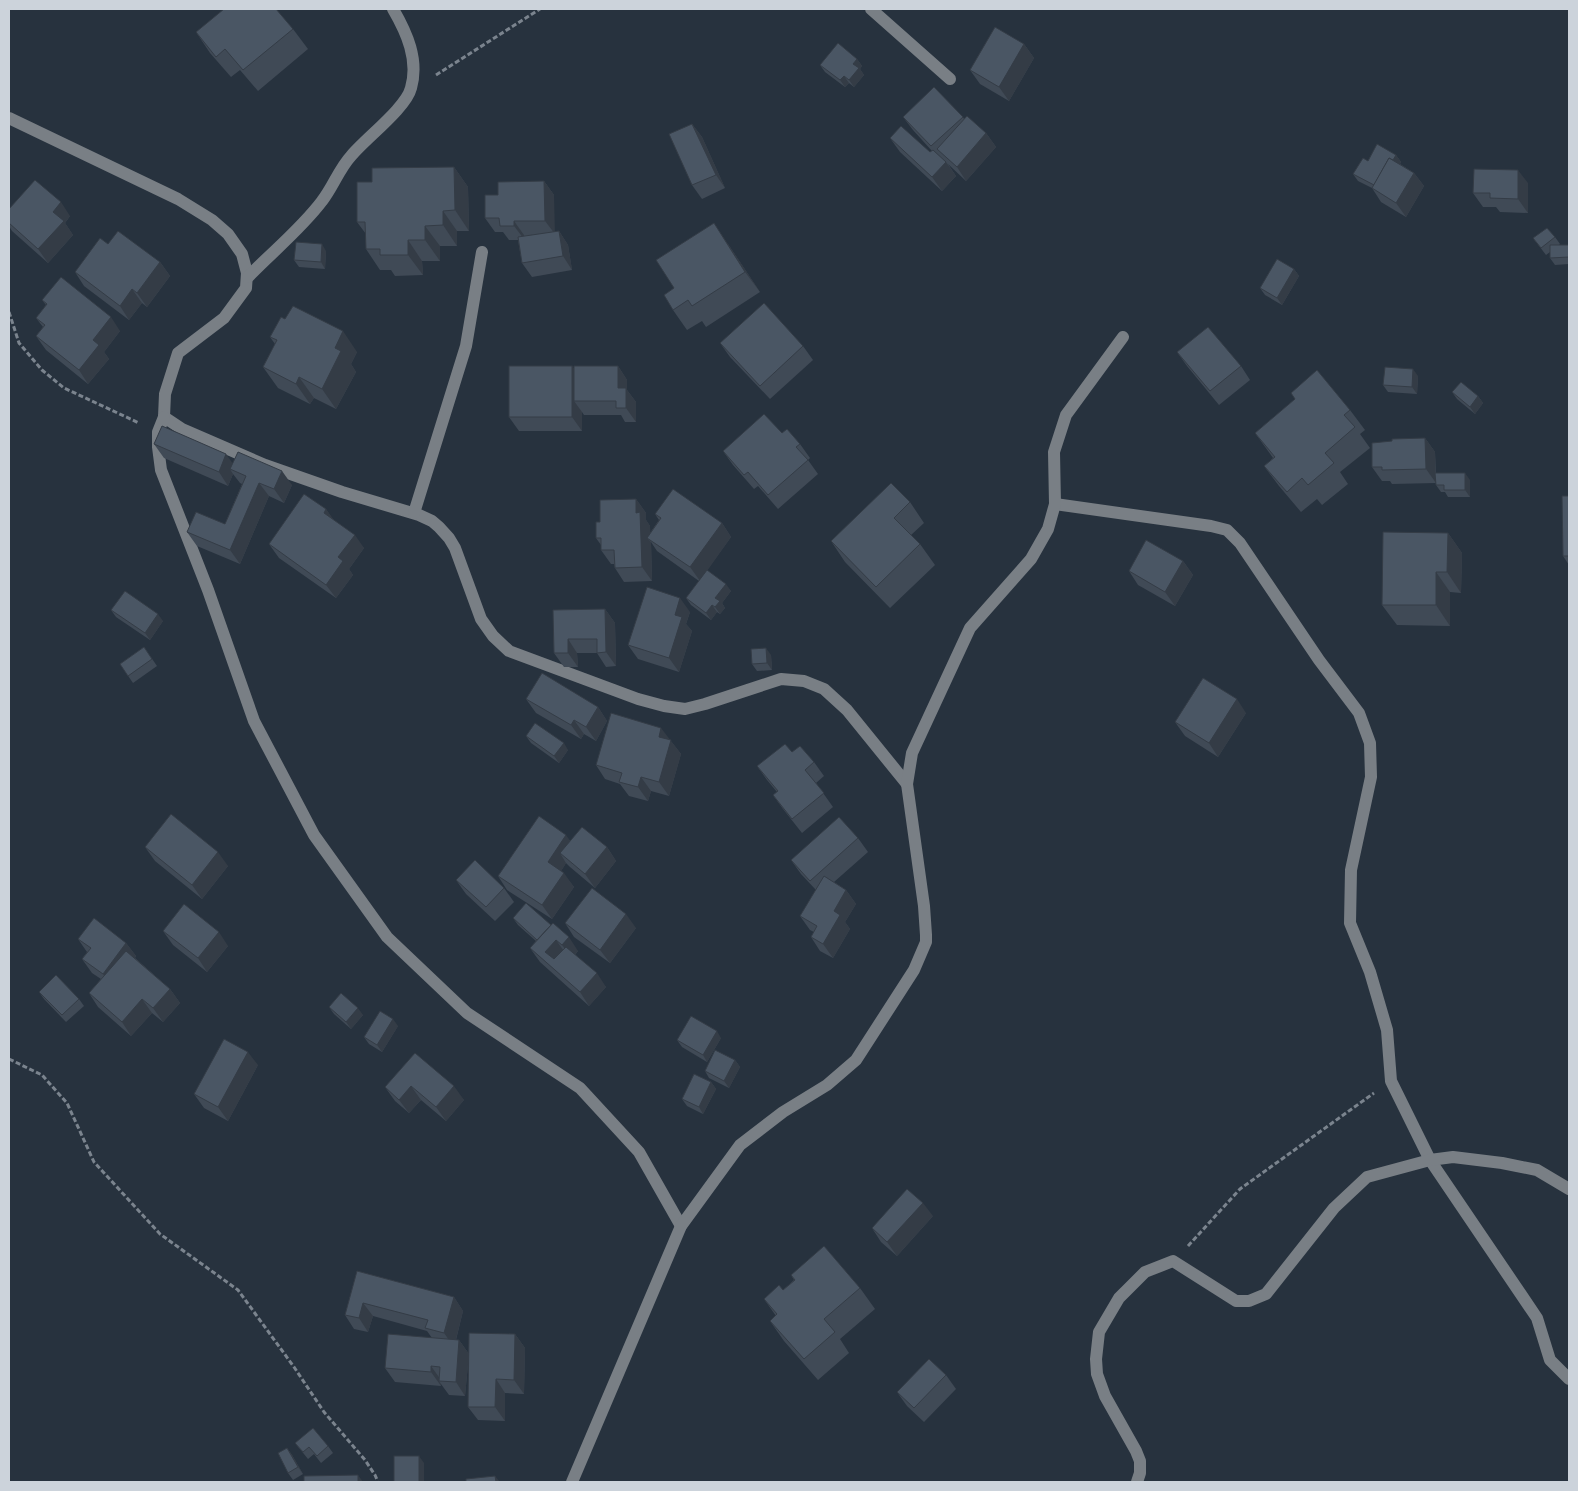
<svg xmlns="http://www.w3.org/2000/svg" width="1578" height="1491" font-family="'Open Sans',sans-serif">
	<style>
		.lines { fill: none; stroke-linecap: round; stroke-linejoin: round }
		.path { stroke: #7b848e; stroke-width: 3; stroke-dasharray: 5 2.5; stroke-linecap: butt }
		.minor { stroke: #797f85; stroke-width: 12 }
		.wall { fill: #404a56 }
		.shaded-wall { fill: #343c46 }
		.building { fill: #4a5664; stroke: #343c46 }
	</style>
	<rect width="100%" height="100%" fill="#27323e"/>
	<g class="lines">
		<g class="path">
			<polyline points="436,75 540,9"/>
			<polyline points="9,312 19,343 42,370 64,388 139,423"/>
			<polyline points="9,1059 42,1075 67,1103 94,1162 160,1234 238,1290 294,1367 324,1412 365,1460 375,1475 378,1482"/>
			<polyline points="1188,1246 1240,1189 1374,1093"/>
		</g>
		<g class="minor">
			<polyline points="871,9 950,79"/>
			<polyline points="9,118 178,199 212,220 228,234 242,254 247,273 246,288 224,318 178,353 165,394 164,417 182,429 265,465 342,492 419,515 432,521 439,527 449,538 455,548 481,619 493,636 509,651 638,699 664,706 685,709 705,704 781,679 804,681 824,689 847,710 907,784"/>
			<path d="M 248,277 C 272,252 301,229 322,201 C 333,187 339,169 351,156 C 366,138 406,108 411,88 C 419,60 407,33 393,9"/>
			<polyline points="164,417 158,432 158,447 161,470 208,590 254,721 314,835 387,937 467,1013 580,1088 639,1152 681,1226"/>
			<polyline points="1055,504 1211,526 1227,530 1240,543 1319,660 1359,713 1370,743 1371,777 1351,870 1350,923 1370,972 1387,1030 1391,1081 1430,1160 1537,1318 1550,1360 1569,1379"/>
			<polyline points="414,513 466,346 482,252"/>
			<polyline points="572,1482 681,1226 740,1145 783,1112 827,1085 856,1060 914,970 926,942 926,935 924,906 907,784 912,753 970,628 1031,559 1048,529 1055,504 1054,452 1066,415 1123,337"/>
			<polyline points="1137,1482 1140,1473 1140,1461 1136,1451 1105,1396 1097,1374 1096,1359 1099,1332 1119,1298 1145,1272 1173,1261 1236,1301 1249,1301 1266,1294 1334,1208 1367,1177 1430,1160 1453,1157 1502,1163 1537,1170 1569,1189"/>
		</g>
	</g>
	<g class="wall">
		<polygon points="293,29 308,49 258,91 240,70 231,77 210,53 196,32"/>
		<polygon points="1024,44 1034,58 1009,101 980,84 970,70"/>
		<polygon points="857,59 862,66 860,69 864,75 854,87 849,83 845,87 825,72 820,65"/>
		<polygon points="903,117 963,117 964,119 986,133 996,147 966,181 948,164 956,176 942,191 900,152 890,138 930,152 932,151 913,130"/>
		<polygon points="692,124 702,137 725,188 702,199 692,185"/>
		<polygon points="1396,155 1401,162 1400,164 1414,173 1424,186 1406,217 1381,202 1372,188 1358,181 1353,174 1368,161"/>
		<polygon points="454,167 468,187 469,231 457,231 457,246 440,246 440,261 422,261 423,275 395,276 391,270 380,270 366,249 366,234 357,222 372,182"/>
		<polygon points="544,181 554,195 554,232 559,231 568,245 572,270 532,277 522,263 518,240 509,240 503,232 495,232 485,218 498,195"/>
		<polygon points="1528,183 1528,213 1500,212 1496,207 1483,207 1473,193"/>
		<polygon points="9,209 70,216 65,223 73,235 48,263 12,231 9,226"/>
		<polygon points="1555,237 1560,244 1559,245 1569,245 1569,264 1555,265 1550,258 1550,252 1546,255 1533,238"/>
		<polygon points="108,244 160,262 170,276 147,307 142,303 129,320 84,286 75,272"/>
		<polygon points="728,244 760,292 706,327 702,321 687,330 673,310 674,288"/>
		<polygon points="326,251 325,269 299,267 294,260"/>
		<polygon points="1294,269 1299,276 1282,305 1265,295 1260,288"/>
		<polygon points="42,300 120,331 104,352 109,359 88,384 46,350 36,336 43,327 36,318 46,305"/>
		<polygon points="270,337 357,352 351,364 356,372 336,409 314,398 310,404 278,388 263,367 275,344"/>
		<polygon points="720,343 803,346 813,360 770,399 730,357"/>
		<polygon points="1177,352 1241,366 1250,380 1219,405 1187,366"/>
		<polygon points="572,366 574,369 618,366 627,380 627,390 636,402 636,422 625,422 621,415 584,415 582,412 582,431 519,431 509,417"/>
		<polygon points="1418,376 1417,394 1388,392 1383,385"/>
		<polygon points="1452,392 1478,396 1483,403 1475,414 1457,399"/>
		<polygon points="1295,399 1350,410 1365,430 1360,434 1370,448 1340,472 1348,484 1322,505 1317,499 1301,512 1279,486 1264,466 1273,458 1255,433"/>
		<polygon points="782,433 800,444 810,458 808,460 818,474 778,509 758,486 754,489 733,465 723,451"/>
		<polygon points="1425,438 1435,452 1436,473 1470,480 1470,497 1448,497 1445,492 1441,492 1436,485 1436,483 1392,484 1390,481 1382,481 1372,467"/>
		<polygon points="154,444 233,463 292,485 284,503 269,496 240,564 197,546 187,532 225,524 242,484 240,483 233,474 228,486 164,458"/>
		<polygon points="1569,496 1569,565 1563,556"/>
		<polygon points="636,499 646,513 646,520 650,526 650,533 659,520 655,514 722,523 731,537 707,570 731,591 722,603 725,608 720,614 717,612 711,620 691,605 686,598 699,581 657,551 651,542 652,581 624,582 615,568 614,564 611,564 601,550 601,545 596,538 600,522"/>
		<polygon points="910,502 924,523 911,535 920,544 935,565 890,608 845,562 831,541"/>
		<polygon points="326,509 333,520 364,548 349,569 353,575 336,598 279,558 269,544"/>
		<polygon points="1448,533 1462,553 1461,593 1450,592 1450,626 1397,625 1382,605"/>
		<polygon points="1183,561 1193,575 1175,606 1138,585 1129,571"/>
		<polygon points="605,609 615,623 616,666 606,667 597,653 577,653 578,667 564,667 554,653 553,610"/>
		<polygon points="111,610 163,621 150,640 116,617"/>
		<polygon points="690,612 686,624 692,631 679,672 638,659 628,645"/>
		<polygon points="144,647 157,666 133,683 120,664"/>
		<polygon points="771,655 772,670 757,671 752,664"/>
		<polygon points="526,699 598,707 607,721 596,741 584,734 581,739 536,713"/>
		<polygon points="1246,713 1218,757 1185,736 1175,722"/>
		<polygon points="526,736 568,750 559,763 531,743"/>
		<polygon points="670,740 681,754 669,796 651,791 648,801 629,796 620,784 605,779 596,765"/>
		<polygon points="792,752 814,762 824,776 816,783 833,807 802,833 783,809 773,795 777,792 767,780 757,766"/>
		<polygon points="858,838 868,852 834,882 846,890 856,904 845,922 850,929 833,958 820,951 811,937 814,932 810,930 800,916 816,890 801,874 791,860"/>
		<polygon points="570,840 607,847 616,861 595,888 570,867 566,863 561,871 574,887 552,919 507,890 498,876"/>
		<polygon points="145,847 228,866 202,899 155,861"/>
		<polygon points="456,880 504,888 514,902 495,921 466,894"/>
		<polygon points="513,918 578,951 575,955 606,987 589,1006 540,962 530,948 536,941 518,925"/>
		<polygon points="565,923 636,928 610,963 574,937"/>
		<polygon points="163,931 228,946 207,972 173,945"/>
		<polygon points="78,939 126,943 136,956 135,958 170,989 180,1003 163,1022 152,1013 131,1036 98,1007 89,993 101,979 92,973 82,959 87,952"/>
		<polygon points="39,992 79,999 84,1006 66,1022 44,999"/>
		<polygon points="329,1007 363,1015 351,1029 334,1014"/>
		<polygon points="398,1026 382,1052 369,1044 364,1037"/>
		<polygon points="721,1038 707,1062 682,1047 677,1040"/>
		<polygon points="415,1053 464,1100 446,1121 421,1100 409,1113 395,1101 385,1087"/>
		<polygon points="735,1060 740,1067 729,1088 709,1078 705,1071"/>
		<polygon points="258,1065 228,1121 204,1108 194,1094"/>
		<polygon points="711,1082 716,1089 703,1114 687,1106 682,1099"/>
		<polygon points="933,1216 897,1256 881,1242 872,1228"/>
		<polygon points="357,1271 454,1297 463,1311 456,1340 459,1340 469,1354 515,1334 525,1348 524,1394 505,1393 505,1421 478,1420 468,1407 469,1354 465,1396 449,1395 441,1384 441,1386 395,1382 385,1368 432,1338 427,1331 373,1316 368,1332 354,1329 345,1315"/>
		<polygon points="791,1275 860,1288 875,1309 840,1339 849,1353 818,1380 784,1341 770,1321 776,1316 764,1299 783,1290 794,1280"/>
		<polygon points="946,1375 956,1389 924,1422 907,1406 897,1392"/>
		<polygon points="295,1443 328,1446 333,1453 321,1463 314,1454 308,1459"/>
		<polygon points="287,1448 292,1455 303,1474 293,1480 288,1473"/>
	</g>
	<g class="shaded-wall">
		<polygon points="1024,44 1034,58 1009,101 999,87"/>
		<polygon points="857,59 862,66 860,69 864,75 854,87 849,80 853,64"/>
		<polygon points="844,76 849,83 845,87 840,80"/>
		<polygon points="692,124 702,137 725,188 716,175"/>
		<polygon points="986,133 996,147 966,181 957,167"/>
		<polygon points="1396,155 1401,162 1383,194 1378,187"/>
		<polygon points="946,162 956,176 942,191 932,177"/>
		<polygon points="454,167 468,187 469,231 455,210"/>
		<polygon points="1518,170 1528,183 1528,213 1518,199"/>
		<polygon points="1414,173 1424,186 1406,217 1396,203"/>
		<polygon points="544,181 554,195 555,234 545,221"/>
		<polygon points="61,202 70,216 65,223 73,235 48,263 38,249 53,212"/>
		<polygon points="443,211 457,231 457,246 443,225"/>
		<polygon points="514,221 524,235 524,239 514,226"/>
		<polygon points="714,223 760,292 745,272"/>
		<polygon points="425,226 440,246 440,261 425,240"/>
		<polygon points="559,231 568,245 572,270 563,256"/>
		<polygon points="408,240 422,261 423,275 408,255"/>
		<polygon points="322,244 326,251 325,269 321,262"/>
		<polygon points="160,262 170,276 147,307 137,293"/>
		<polygon points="1294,269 1299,276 1282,305 1277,298"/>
		<polygon points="132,289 142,303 129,320 120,306"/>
		<polygon points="111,317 120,331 104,352 109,359 88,384 79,370 93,340"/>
		<polygon points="343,331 357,352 351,364 356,372 336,409 322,389 335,348"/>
		<polygon points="572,366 582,380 574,401 582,412 582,431 572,417"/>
		<polygon points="618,366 627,380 627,390 636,402 636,422 626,408 618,388"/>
		<polygon points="1413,369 1418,376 1417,394 1412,387"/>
		<polygon points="299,377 314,398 310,404 296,384"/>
		<polygon points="1478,396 1483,403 1475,414 1470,407"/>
		<polygon points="1425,438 1435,452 1436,483 1426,469"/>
		<polygon points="226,454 236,468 230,469 233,474 228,486 219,472"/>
		<polygon points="282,471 292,485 284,503 274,489"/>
		<polygon points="1465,473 1470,480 1470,497 1465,490"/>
		<polygon points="259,483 269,496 240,564 230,550"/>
		<polygon points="636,499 646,513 646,520 650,526 651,540 647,538 651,542 652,581 642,567 636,513"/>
		<polygon points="326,509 336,523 324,513"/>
		<polygon points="722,523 731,537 700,581 690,567"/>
		<polygon points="1448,533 1462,553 1461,593 1447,572"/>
		<polygon points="355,535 364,548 349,569 353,575 336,598 326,585 338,557"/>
		<polygon points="1183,561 1193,575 1175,606 1165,592"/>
		<polygon points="1436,572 1450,592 1450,626 1436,605"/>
		<polygon points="726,584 731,591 722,603 725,608 720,614 715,607 715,598"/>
		<polygon points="680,598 690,612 686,624 692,631 679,672 669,658 675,615"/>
		<polygon points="712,605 717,612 711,620 706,613"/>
		<polygon points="605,609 615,623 616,666 606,652"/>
		<polygon points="158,614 163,621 150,640 145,633"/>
		<polygon points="568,639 577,653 578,667 568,653"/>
		<polygon points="766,648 771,655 772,670 767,663"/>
		<polygon points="1237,699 1246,713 1218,757 1209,743"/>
		<polygon points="598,707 607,721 596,741 586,727"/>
		<polygon points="574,720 584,734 581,739 571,725"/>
		<polygon points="661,728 681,754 669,796 659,782 659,737"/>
		<polygon points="564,743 568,750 559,763 554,756"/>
		<polygon points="641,777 651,791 648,801 638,787"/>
		<polygon points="566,835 576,849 560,853 566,863 558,876 548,862"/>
		<polygon points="607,847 616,861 595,888 585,874"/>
		<polygon points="218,852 228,866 202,899 192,885"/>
		<polygon points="564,873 574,887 552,919 542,905"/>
		<polygon points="846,890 856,904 845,922 850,929 833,958 823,944 834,911"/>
		<polygon points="626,914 636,928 610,963 600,950"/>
		<polygon points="219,932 228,946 207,972 198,958"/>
		<polygon points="569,937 578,951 572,958 562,945"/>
		<polygon points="556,940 566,954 555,965 545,952"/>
		<polygon points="126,943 136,956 112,988 103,974"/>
		<polygon points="597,973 606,987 589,1006 580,992"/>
		<polygon points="170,989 180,1003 163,1022 153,1008"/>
		<polygon points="142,999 152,1013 131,1036 122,1022"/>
		<polygon points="358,1008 363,1015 351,1029 346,1022"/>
		<polygon points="393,1019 398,1026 382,1052 377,1045"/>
		<polygon points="717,1031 721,1038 707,1062 703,1055"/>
		<polygon points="248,1052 258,1065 228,1121 218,1107"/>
		<polygon points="735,1060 740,1067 729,1088 724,1081"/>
		<polygon points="711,1082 716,1089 703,1114 699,1107"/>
		<polygon points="411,1086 421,1100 409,1113 399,1100"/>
		<polygon points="454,1086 464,1100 446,1121 436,1107"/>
		<polygon points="923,1203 933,1216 897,1256 887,1242"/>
		<polygon points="454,1297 463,1311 454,1347 444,1333"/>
		<polygon points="363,1303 373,1316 368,1332 359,1318"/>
		<polygon points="515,1334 525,1348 524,1394 514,1380"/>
		<polygon points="459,1340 469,1354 465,1396 456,1382"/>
		<polygon points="431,1366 441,1380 439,1381 441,1384 441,1386 431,1372"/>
		<polygon points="496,1379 505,1393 505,1421 495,1407"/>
		<polygon points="287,1448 292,1455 303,1474 298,1467"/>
		<polygon points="419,1456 424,1463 424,1482 419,1482"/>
		<polygon points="358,1475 363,1482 358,1482"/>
		<polygon points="495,1476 500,1482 496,1482"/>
	</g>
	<g class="building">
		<polygon points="224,9 276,9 293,29 243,70 225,49 216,57 196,32"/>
		<polygon points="995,27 1024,44 999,87 970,70"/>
		<polygon points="838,43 857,59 853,64 859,68 849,80 844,76 840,80 820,65"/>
		<polygon points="934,87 963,117 931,146 903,117"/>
		<polygon points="967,116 986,133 957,167 937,149"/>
		<polygon points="692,124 716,175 692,185 669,134"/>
		<polygon points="901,126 930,152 933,150 946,162 932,177 890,138"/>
		<polygon points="1377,144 1396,155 1393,160 1389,158 1374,185 1353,174 1363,158 1368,161"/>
		<polygon points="1389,158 1414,173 1396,203 1372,188"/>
		<polygon points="454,167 455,210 443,211 443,225 425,226 425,240 408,240 408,255 380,255 380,249 366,249 365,222 357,222 357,182 372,182 372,168"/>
		<polygon points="1474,169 1518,170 1518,199 1490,198 1490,193 1473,193"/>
		<polygon points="35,180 61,202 53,212 64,221 38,249 9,223 9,209"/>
		<polygon points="544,181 545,221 514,221 514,226 500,226 499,218 485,218 485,195 498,195 498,182"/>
		<polygon points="714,223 745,272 692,306 688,300 673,310 664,295 674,288 656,260"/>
		<polygon points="1547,228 1555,237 1541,248 1533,238"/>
		<polygon points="118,231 160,262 137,293 132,289 120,306 75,272 100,238 108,244"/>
		<polygon points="559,231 563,256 522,263 518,237"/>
		<polygon points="296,242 322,244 321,262 294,260"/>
		<polygon points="1550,245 1569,245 1569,257 1550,258"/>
		<polygon points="1277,259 1294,269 1277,298 1260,288"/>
		<polygon points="61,277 111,317 93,340 99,345 79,370 36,336 45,325 36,318 47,304 42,300"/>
		<polygon points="764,303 803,346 760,386 720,343"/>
		<polygon points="293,306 343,331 335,348 341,351 322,389 299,377 296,384 263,367 277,340 270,337 281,317 285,319"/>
		<polygon points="1208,327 1241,366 1210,391 1177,352"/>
		<rect x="509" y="366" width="63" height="51"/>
		<polygon points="574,366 618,366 618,388 626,388 626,408 616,408 616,401 574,401"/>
		<polygon points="1385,367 1413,369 1412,387 1383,385"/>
		<polygon points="1317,370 1350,410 1344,415 1355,427 1325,453 1334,463 1308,485 1302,478 1287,492 1264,466 1275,457 1255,433 1295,399 1291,393"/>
		<polygon points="1461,382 1478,396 1470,407 1452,392"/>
		<polygon points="764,414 782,433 787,429 800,444 796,447 808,460 768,495 748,472 744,475 723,451"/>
		<polygon points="162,426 226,454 219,472 154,444"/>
		<polygon points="1425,438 1426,469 1382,470 1382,467 1372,467 1372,443 1392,441 1392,439"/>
		<polygon points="238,452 282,471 274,489 259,483 230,550 187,532 196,512 225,524 246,476 230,469"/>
		<polygon points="1435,473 1465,473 1465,490 1444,490 1444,485 1436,485"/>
		<polygon points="891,483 910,502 894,518 920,544 876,587 831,541"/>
		<polygon points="673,489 722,523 690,567 647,538 661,518 655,514"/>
		<polygon points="304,494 326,509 324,513 355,535 338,557 343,561 326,585 269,544"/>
		<polygon points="1562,496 1569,496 1569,556 1563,556"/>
		<polygon points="636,499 636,513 640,512 642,567 615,568 614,550 601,550 601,538 596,538 596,522 600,522 600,500"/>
		<polygon points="1383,532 1448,533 1447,572 1436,572 1436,605 1382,605"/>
		<polygon points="1146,540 1183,561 1165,592 1129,571"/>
		<polygon points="707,570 726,584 715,598 720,601 715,607 712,605 706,613 686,598"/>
		<polygon points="647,587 680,598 675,615 682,617 669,658 628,645"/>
		<polygon points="125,591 158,614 145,633 111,610"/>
		<polygon points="605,609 606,652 597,653 597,639 568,639 568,653 554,653 553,610"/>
		<polygon points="144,647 152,659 128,676 120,664"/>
		<polygon points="766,648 767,663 752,664 751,649"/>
		<polygon points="542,673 598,707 586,727 574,720 571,725 526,699"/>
		<polygon points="1203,678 1237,699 1209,743 1175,722"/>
		<polygon points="611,713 661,728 659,737 671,740 659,782 641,777 638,787 619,782 622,773 596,765"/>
		<polygon points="535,723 564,743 554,756 526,736"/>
		<polygon points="785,744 792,752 800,746 814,762 805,770 824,793 792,819 773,795 778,791 757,766"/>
		<polygon points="171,814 218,852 192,885 145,847"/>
		<polygon points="539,816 566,835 548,862 564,873 542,905 498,876"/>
		<polygon points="839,817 858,838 810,881 791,860"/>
		<polygon points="582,827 607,847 585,874 560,853"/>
		<polygon points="475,860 504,888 486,907 456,880"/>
		<polygon points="824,876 846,890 834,911 840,915 823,944 811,937 817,926 800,916"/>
		<polygon points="592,888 626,914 600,950 565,923"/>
		<polygon points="526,903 551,925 537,940 513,918"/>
		<polygon points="184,904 219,932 198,958 163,931"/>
		<polygon points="94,918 126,943 103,974 82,959 91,948 78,939"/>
		<polygon points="553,923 569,937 562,945 556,940 545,952 554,959 566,947 597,973 580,992 530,948"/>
		<polygon points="126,951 170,989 153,1008 142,999 122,1022 89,993"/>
		<polygon points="56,975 79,999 62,1015 39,992"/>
		<polygon points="341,993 358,1008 346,1022 329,1007"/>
		<polygon points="380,1011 393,1019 377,1045 364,1037"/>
		<polygon points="691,1016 717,1031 703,1055 677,1040"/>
		<polygon points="224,1039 248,1052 218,1107 194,1094"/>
		<polygon points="715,1050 735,1060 724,1081 705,1071"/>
		<polygon points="415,1053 454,1086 436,1107 411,1086 399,1100 385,1087"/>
		<polygon points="694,1074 711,1082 699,1107 682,1099"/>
		<polygon points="907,1189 923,1203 887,1242 872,1228"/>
		<polygon points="824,1246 860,1288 824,1319 835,1332 804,1359 770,1321 777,1314 764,1299 779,1285 783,1290 795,1280 791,1275"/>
		<polygon points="357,1271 454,1297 444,1333 425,1328 428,1320 363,1303 359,1318 345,1315"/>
		<polygon points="469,1333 515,1334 514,1380 496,1379 495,1407 468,1407"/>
		<polygon points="388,1334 459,1340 456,1382 439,1381 440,1367 431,1366 431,1372 385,1368"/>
		<polygon points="929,1359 946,1375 914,1408 897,1392"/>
		<polygon points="313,1428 328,1446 317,1456 309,1447 303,1452 295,1443"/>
		<polygon points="287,1448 298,1467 288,1473 278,1453"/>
		<rect x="394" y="1456" width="25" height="26"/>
		<polygon points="358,1475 358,1482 304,1482 304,1476"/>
		<polygon points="495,1476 496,1482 466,1482 466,1479"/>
	</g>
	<rect width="1578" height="1491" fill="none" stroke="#ccd3db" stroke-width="20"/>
</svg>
